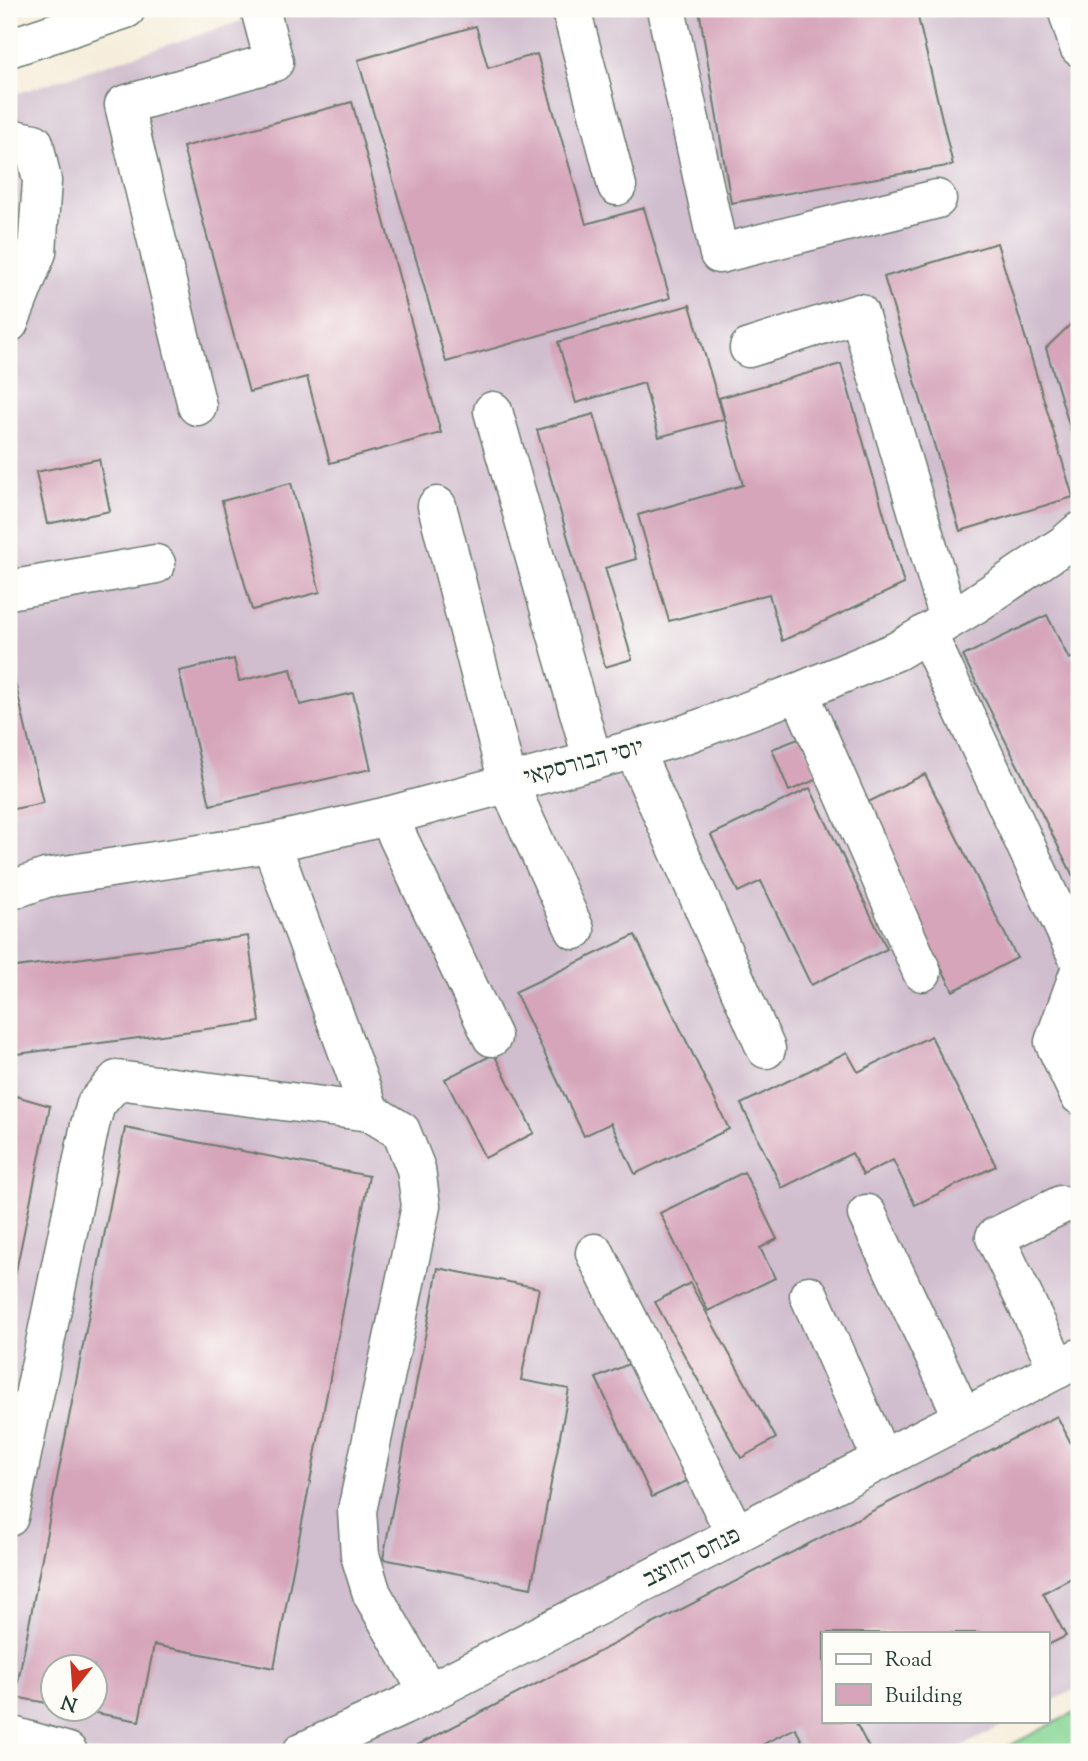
<svg xmlns="http://www.w3.org/2000/svg" width="1088" height="1761" font-family="'Sorts Mill Goudy','Frank Ruhl Libre',serif">
	<style>
		.industrial { fill: #d0bdce; fill-rule: evenodd }
		.green { fill: #84d493; stroke: #528864; stroke-width: 2 }
		.building { fill: #d6a5ba }
		.lines { fill: none; stroke-linecap: round; stroke-linejoin: round }
		.minor-casing { stroke: #6a7b6e; stroke-width: 41 }
		.highway-casing { stroke: #6a7b6e; stroke-width: 41 }
		.minor { stroke: #fff; stroke-width: 38 }
		.highway { stroke: #fff; stroke-width: 38 }
		.labels { text-anchor: middle; dominant-baseline: central; stroke-width: 5; stroke-linejoin: round; paint-order: stroke }
		.street-label { font-size: 24px; fill: #1f3d34; stroke: #fdfcf7 }
	</style>
	<rect width="100%" height="100%" fill="#fdfcf7"/>
	<filter id="ink" filterUnits="userSpaceOnUse"><feTurbulence type="fractalNoise" baseFrequency=".0143" numOctaves="2"/><feDisplacementMap in="SourceGraphic" scale="14" xChannelSelector="R" yChannelSelector="G"/><feConvolveMatrix kernelMatrix="1 2 1 2 8 2 1 2 1" color-interpolation-filters="sRGB"/></filter>
	<filter id="wash" filterUnits="userSpaceOnUse"><feTurbulence type="fractalNoise" baseFrequency=".00686" numOctaves="4" result="noise"/><feDisplacementMap in="SourceGraphic" scale="28" xChannelSelector="R" yChannelSelector="G"/><feGaussianBlur stdDeviation="1.57" result="paint"/><feColorMatrix in="noise" values="0 0 0 0 0 0 0 0 0 0 0 0 0 0 0 0 0 1.4 0 .05"/><feComposite in="paint" operator="in"/></filter>
	<g filter="url(#wash)">
		<rect width="100%" height="100%" fill="#f6edda"/>
		<path class="industrial" d="M 279,9 L 1079,9 L 1079,1687 L 1048,1703 L 1048,1633 L 824,1633 L 824,1721 L 1012,1721 L 951,1752 L 9,1752 L 9,96 ZM 52,1666 L 94,1666 L 94,1708 L 52,1708 Z"/>
		<polygon class="green" points="1079,1710 1079,1747 1070,1752 997,1752"/>
		<g id="blocks">
			<g class="building">
				<polygon points="699,9 916,9 953,165 731,203"/>
				<polygon points="476,26 488,68 537,54 586,224 644,208 670,298 446,362 358,60"/>
				<polygon points="352,102 441,433 330,463 307,377 249,392 183,147"/>
				<polygon points="997,243 1073,497 960,531 884,277"/>
				<polygon points="690,305 724,419 659,437 644,383 576,403 558,342"/>
				<polygon points="1079,316 1079,458 1046,348"/>
				<polygon points="841,364 904,584 782,641 769,594 669,621 638,515 743,485 719,398"/>
				<polygon points="594,414 636,559 605,568 632,659 605,667 537,430"/>
				<polygon points="99,459 110,511 47,524 36,472"/>
				<polygon points="291,483 320,592 252,610 222,501"/>
				<polygon points="1047,615 1069,659 1079,655 1079,888 963,656"/>
				<polygon points="9,656 43,803 9,810"/>
				<polygon points="234,659 239,681 291,669 300,705 353,693 371,769 210,805 179,671"/>
				<polygon points="801,738 818,779 789,791 772,749"/>
				<polygon points="925,774 1017,958 953,991 860,806"/>
				<polygon points="810,788 887,949 811,985 761,881 738,892 711,835"/>
				<polygon points="635,935 729,1129 635,1174 611,1123 584,1136 515,992"/>
				<polygon points="248,936 260,1022 9,1055 9,968"/>
				<polygon points="931,1036 996,1166 915,1205 893,1160 863,1175 852,1153 782,1188 741,1104 847,1052 858,1072"/>
				<polygon points="494,1054 534,1133 485,1158 445,1079"/>
				<polygon points="9,1094 50,1106 10,1300 9,1300"/>
				<polygon points="125,1128 369,1176 274,1668 154,1645 139,1721 80,1710 94,1708 94,1666 52,1666 52,1704 15,1697"/>
				<polygon points="744,1172 777,1239 760,1248 775,1278 708,1311 660,1213"/>
				<polygon points="438,1268 539,1288 521,1380 569,1389 531,1588 383,1559"/>
				<polygon points="690,1283 776,1438 741,1458 655,1302"/>
				<polygon points="631,1363 687,1481 652,1497 596,1378"/>
				<polygon points="1057,1416 1079,1459 1079,1574 1043,1593 1066,1636 1048,1645 1048,1633 824,1633 824,1721 855,1721 870,1750 867,1752 808,1752 795,1728 748,1752 404,1752"/>
			</g>
		</g>
	</g>
	<g filter="url(#ink)">
		<use href="#blocks" fill-opacity="0" stroke="#6a7b6e" stroke-width="2"/>
		<g class="lines">
			<g class="minor-casing">
				<g id="minor">
					<polyline points="571,9 617,186"/>
					<polyline points="666,9 719,254 937,199"/>
					<polyline points="1067,9 1079,47"/>
					<polyline points="9,138 34,143 42,181 37,252 9,323"/>
					<polyline points="749,348 859,313 949,619"/>
					<polyline points="197,406 124,105 274,62 260,9"/>
					<polyline points="493,411 593,761"/>
					<polyline points="437,506 508,783 575,930"/>
					<polyline points="9,590 156,564"/>
					<polyline points="927,633 1079,960"/>
					<polyline points="799,692 922,972"/>
					<polyline points="634,750 766,1049"/>
					<polyline points="388,816 492,1037"/>
					<polyline points="271,843 370,1112"/>
					<polyline points="9,891 46,878 271,843 388,816 672,739 799,692 897,651 974,605 1065,544 1079,532"/>
					<polyline points="1079,973 1054,1042 1079,1095"/>
					<polyline points="867,1214 963,1417"/>
					<polyline points="595,1253 736,1535"/>
					<polyline points="809,1295 882,1460"/>
					<polyline points="1058,1369 995,1237 1061,1205"/>
					<polyline points="9,1517 90,1125 96,1104 117,1080 370,1112 401,1131 416,1169 421,1206 357,1511 360,1555 372,1594 429,1693"/>
					<polyline points="9,1735 68,1752"/>
					<polyline points="302,1752 403,1706 1079,1358"/>
				</g>
			</g>
			<g class="highway-casing">
				<polyline id="highway" points="9,48 126,9"/>
			</g>
			<use href="#minor" class="minor"/>
			<use href="#highway" class="highway"/>
		</g>
	</g>
	<g class="labels">
		<g class="street-label">
			<text transform="translate(584 763) rotate(-15)">יוסי הבורסקאי</text>
			<text transform="translate(692 1558) rotate(-27)">פנחס החוצב</text>
		</g>
	</g>
	<rect width="1088" height="1761" fill="none" stroke="#fdfcf7" stroke-width="35"/>
	<rect x="822" y="1632" width="228" height="91" fill="#fdfcf7" stroke="#a4b0a9" stroke-width="2"/>
	<rect x="836" y="1654" width="35" height="10" fill="#ffffff" stroke="#a4b0a9" stroke-width="2"/>
	<text x="885" y="1666" font-size="21" fill="#1f3d34">Road</text>
	<rect x="836" y="1684" width="35" height="21" fill="#d6a5ba" stroke="#a4b0a9" stroke-width="2"/>
	<text x="885" y="1702" font-size="21" fill="#1f3d34">Building</text>
	<g transform="translate(74 1688) rotate(197)"><circle r="33" fill="#fdfcf7" stroke="#a4b0a9" stroke-width="2"/>
	<path d="M0-5L12 26L0 18L-12 26Z" fill="#c8321e"/>
	<text y="-10" font-size="19" font-weight="bold" text-anchor="middle" fill="#1f3d34">N</text>
	</g>
</svg>
